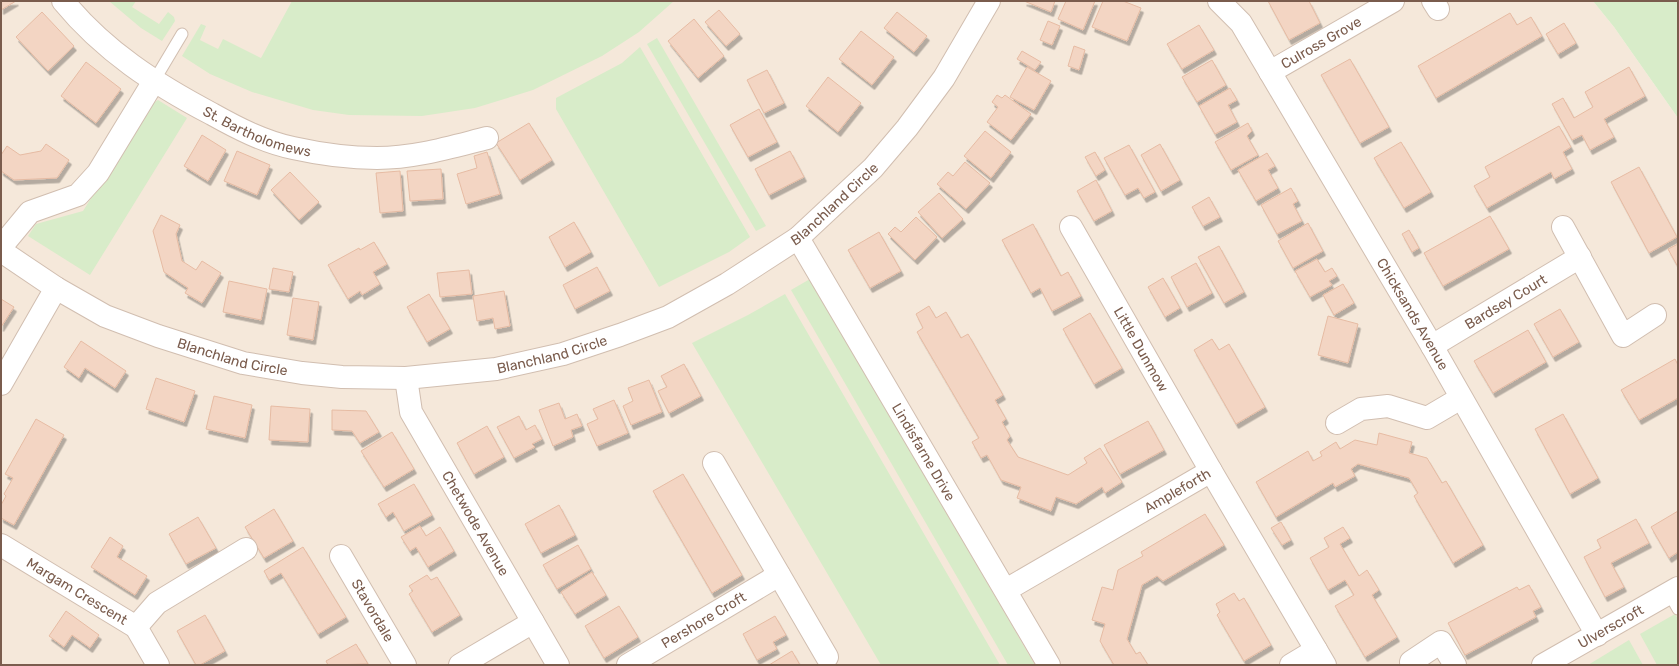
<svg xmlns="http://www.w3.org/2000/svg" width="1679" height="666" font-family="Rubik,sans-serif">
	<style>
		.residential { fill: #f5e8da }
		.green { fill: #d8ecc9 }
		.building { fill: #f3d5c3; stroke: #e6bba3; filter: url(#shadow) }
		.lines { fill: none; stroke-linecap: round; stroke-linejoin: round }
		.service-casing { stroke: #d1beb0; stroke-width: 13 }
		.minor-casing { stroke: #d1beb0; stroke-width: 24 }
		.service { stroke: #fff; stroke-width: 11 }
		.minor { stroke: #fff; stroke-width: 22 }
		.labels { text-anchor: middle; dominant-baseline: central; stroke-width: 3.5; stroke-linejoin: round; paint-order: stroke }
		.street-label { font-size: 14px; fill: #7a5c4d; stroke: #fffaf3 }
	</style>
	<defs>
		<filter id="shadow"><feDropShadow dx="2.5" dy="4.5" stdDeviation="0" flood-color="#0004"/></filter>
	</defs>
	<rect width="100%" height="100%" fill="#fdf6ec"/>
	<polygon class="residential" points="1,1 1593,1 1614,27 1678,118 1678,665 1,665"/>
	<g class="green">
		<polygon points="109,1 136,1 132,7 159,24 168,12 174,17 175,21 162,41 141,28"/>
		<polygon points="292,1 674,1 639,32 602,56 533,90 475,108 422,116 349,115 313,110 252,92 210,74 182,56 201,24 206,26 200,40 218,49 223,39 261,58"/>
		<polygon points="1593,1 1678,1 1678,118 1614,27"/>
		<polygon points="657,38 766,226 756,231 647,44"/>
		<polygon points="640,47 750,237 729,252 659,287 556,109 556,98 622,63"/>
		<polygon points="158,100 187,118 90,275 28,236 36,224 83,211 149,106"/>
		<polygon points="810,279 1035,665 1008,665 791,290"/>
		<polygon points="785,294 1000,665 881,665 692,343 748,315"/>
		<polygon points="1675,614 1678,619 1678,665 1657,665 1640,634"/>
		<polygon points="1629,640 1643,665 1588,665"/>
	</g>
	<g class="building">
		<polygon points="1,1 16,1 1,10"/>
		<polygon points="1024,1 1055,1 1051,12"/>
		<polygon points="1066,1 1095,1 1083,30 1058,19"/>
		<polygon points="1103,1 1123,1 1141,8 1127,41 1092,27"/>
		<polygon points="1268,1 1309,1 1320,23 1289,40"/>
		<polygon points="719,10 740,34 726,46 705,22"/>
		<polygon points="42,12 74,46 48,71 16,37"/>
		<polygon points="897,12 927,36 914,52 884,28"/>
		<polygon points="1510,13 1517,25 1531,17 1542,36 1436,98 1418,66"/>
		<polygon points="694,19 724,56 698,78 668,41"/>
		<polygon points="1048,21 1060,26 1052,45 1040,40"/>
		<polygon points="1564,23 1576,43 1558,54 1546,34"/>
		<polygon points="1199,25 1214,50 1182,69 1167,44"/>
		<polygon points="861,31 894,57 872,85 839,59"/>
		<polygon points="1074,46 1085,50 1079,70 1068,66"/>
		<polygon points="1022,51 1041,62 1035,70 1017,59"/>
		<polygon points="1350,59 1389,127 1360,143 1321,75"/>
		<polygon points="1212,60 1226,85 1197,102 1182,77"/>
		<polygon points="86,62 121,89 96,123 61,96"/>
		<polygon points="1027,67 1051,81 1034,110 1010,97"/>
		<polygon points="1629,67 1645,96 1604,119 1614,137 1590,150 1582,135 1572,140 1552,104 1563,98 1574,118 1593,107 1585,92"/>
		<polygon points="767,70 784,103 764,113 747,80"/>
		<polygon points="828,77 861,103 838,132 806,106"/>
		<polygon points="1230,88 1237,100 1228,105 1237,122 1215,134 1199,106"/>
		<polygon points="997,95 1002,98 1005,95 1031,114 1011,140 987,122 998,107 992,102"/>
		<polygon points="759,109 777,142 748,157 730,125"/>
		<polygon points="529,123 552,160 520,180 496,143"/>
		<polygon points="1248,123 1252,131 1247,136 1258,155 1231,170 1215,142"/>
		<polygon points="1559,126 1571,147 1563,152 1572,169 1554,179 1551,172 1487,208 1474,186 1490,177 1485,167"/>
		<polygon points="985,131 1011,152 991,178 964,156"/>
		<polygon points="202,135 226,150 208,181 184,166"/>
		<polygon points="1401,142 1431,192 1404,208 1374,158"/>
		<polygon points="46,144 69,160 57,178 14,180 1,171 1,155 7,146 20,155 41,151"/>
		<polygon points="1160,144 1180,180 1161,191 1141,155"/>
		<polygon points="1129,145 1155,192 1144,198 1138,188 1125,195 1104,158"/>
		<polygon points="237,151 270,165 257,195 224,181"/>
		<polygon points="790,151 804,177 769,195 755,169"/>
		<polygon points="487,152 500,194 466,204 457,174 477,168 474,156"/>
		<polygon points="1095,152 1105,170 1096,176 1085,157"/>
		<polygon points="1267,153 1275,166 1268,170 1278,188 1256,201 1238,170"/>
		<polygon points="965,162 990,183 966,209 937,184 948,172 953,176"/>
		<polygon points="1639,167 1677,237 1649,253 1611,182"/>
		<polygon points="441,169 443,199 410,201 407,171"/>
		<polygon points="400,171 403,211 380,213 376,173"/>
		<polygon points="290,172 319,202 299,220 271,190"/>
		<polygon points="1096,180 1112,211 1094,221 1077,191"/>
		<polygon points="1291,188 1298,201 1293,204 1302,221 1277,234 1261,205"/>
		<polygon points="939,193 963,219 942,238 918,212"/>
		<polygon points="1209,197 1220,217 1203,226 1192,207"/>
		<polygon points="161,215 180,225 176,234 182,261 196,270 202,261 221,273 202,303 185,293 188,288 164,272 153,231"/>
		<polygon points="1490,216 1509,249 1443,286 1424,253"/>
		<polygon points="916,217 937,237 915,260 888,234 895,227 901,232"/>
		<polygon points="574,222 591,252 565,267 549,237"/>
		<polygon points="1308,223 1323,251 1293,268 1278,241"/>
		<polygon points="1033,224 1061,276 1068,272 1081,296 1052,311 1040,288 1031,293 1002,240"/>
		<polygon points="1409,230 1419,248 1412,252 1402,234"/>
		<polygon points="879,232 901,271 870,288 848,250"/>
		<polygon points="374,242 387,264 373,272 380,284 362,295 360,291 348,299 328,265 359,248 360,250"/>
		<polygon points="1678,244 1678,267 1668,249"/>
		<polygon points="1219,246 1244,292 1224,303 1198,257"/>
		<polygon points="1317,259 1325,272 1332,268 1337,276 1329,281 1332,285 1310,297 1295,271"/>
		<polygon points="1196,263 1212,293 1187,307 1171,277"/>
		<polygon points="597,267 610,291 575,309 563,285"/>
		<polygon points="273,268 293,272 289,292 269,289"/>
		<polygon points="469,270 472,294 440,297 437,273"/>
		<polygon points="1163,278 1180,308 1165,317 1148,287"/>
		<polygon points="229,281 267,289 261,320 223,312"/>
		<polygon points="1343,284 1354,303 1334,315 1323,295"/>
		<polygon points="504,291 510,326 495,329 493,318 477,321 473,296"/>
		<polygon points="429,294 450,329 427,342 407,307"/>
		<polygon points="293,298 319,302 313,340 287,335"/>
		<polygon points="1,299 14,307 1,327"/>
		<polygon points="929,306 936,318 946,312 961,338 968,334 1003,395 995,400 1006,419 1002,422 1010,436 1007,440 1018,457 1068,475 1087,463 1084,458 1100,448 1122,482 1105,493 1102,487 1076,504 1056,497 1051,511 1017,498 1021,487 1001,480 987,455 981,458 972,442 979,438 917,332 923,328 916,314"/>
		<polygon points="1560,309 1579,342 1553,357 1534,324"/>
		<polygon points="1090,313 1122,368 1094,384 1063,329"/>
		<polygon points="1328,316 1358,324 1348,363 1318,355"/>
		<polygon points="1528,330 1546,362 1493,393 1474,361"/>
		<polygon points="1212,339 1219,350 1229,344 1265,407 1236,424 1194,350"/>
		<polygon points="81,341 126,371 115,388 85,368 79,378 64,367"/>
		<polygon points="1675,359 1678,365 1678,398 1639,420 1621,390"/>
		<polygon points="684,364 701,396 669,413 658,391 667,387 661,376"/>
		<polygon points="156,378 195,391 184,422 146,409"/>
		<polygon points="649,380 662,412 631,425 623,406 633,401 628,388"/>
		<polygon points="214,396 252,405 245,438 206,429"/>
		<polygon points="614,400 628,433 597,446 587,424 598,419 593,409"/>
		<polygon points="559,403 565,419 577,414 582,426 571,430 573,437 553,446 539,410"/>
		<polygon points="271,406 310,409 308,442 269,440"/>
		<polygon points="332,410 366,411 379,432 360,443 352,431 332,430"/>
		<polygon points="1563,414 1598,478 1570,494 1535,429"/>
		<polygon points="519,416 526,430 535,425 542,439 532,444 535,447 514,458 497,427"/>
		<polygon points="36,419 64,435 14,525 1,518 1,505 6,496 4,494 13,478 5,474"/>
		<polygon points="1148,421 1164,450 1120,474 1104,445"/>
		<polygon points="487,426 504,457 474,474 457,443"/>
		<polygon points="392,432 414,469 384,487 361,451"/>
		<polygon points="1379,433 1412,442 1409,453 1427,458 1442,483 1446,481 1483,545 1453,563 1414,496 1418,493 1409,478 1358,464 1351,469 1355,476 1335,487 1333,483 1276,517 1256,482 1308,451 1313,461 1322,456 1320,452 1336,442 1340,449 1355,440 1377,445"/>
		<polygon points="683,474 742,575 712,593 653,491"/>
		<polygon points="414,484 432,515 404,531 393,512 386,517 378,504"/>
		<polygon points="559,505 575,535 541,553 525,524"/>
		<polygon points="274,509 293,541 264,558 245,527"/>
		<polygon points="1678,511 1678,552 1669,558 1651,527"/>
		<polygon points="1205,514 1224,545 1163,581 1157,576 1142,585 1127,639 1136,654 1140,652 1148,665 1114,665 1100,641 1105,624 1092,620 1102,587 1113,590 1118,570 1143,556 1141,552"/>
		<polygon points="198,517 216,548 186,564 169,534"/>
		<polygon points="1636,519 1649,543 1611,563 1624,587 1605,597 1584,557 1601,548 1597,540"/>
		<polygon points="1281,522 1291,540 1282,545 1271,528"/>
		<polygon points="420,526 426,536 440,527 454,551 428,567 416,547 410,551 401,537"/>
		<polygon points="1343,527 1350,538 1340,544 1359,576 1367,570 1379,590 1372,595 1397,637 1365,657 1335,606 1354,595 1345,580 1328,590 1310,558 1329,547 1324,538"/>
		<polygon points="110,537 123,546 117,557 147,576 135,595 91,567"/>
		<polygon points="578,545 591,569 557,589 543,565"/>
		<polygon points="303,547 346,617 318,634 281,573 269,580 264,571"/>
		<polygon points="592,572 606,595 575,614 561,592"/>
		<polygon points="427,575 431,580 437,577 460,615 432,632 409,594 413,591 409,586"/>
		<polygon points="1529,585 1541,607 1533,611 1536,617 1465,655 1448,623 1517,587 1519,590"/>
		<polygon points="1234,593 1239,601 1244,598 1271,645 1244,661 1217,615 1220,612 1216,604"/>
		<polygon points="619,606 638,637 604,658 585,626"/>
		<polygon points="66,611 99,635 90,648 72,635 64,647 49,636"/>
		<polygon points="205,615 225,651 200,665 196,665 177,631"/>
		<polygon points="775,616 786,635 773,642 777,649 757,660 743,634"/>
		<polygon points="356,644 368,664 328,665 326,661"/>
		<polygon points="792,651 800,665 769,665"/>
	</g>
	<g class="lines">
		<g class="service-casing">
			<g id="service">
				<polyline points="154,81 182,34"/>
				<polyline points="1669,593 1678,609"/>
			</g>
		</g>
		<g class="minor-casing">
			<g id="minor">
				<path id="s1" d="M 63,1 C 104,51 155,84 212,114 C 237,128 264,142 293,148 C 320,154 349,158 377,158 C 415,158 451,147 487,138"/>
				<path id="s2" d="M 1219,1 L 1241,23 L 1270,72 L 1432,346 L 1597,635"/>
				<polyline points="1433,1 1438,9"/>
				<path id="s3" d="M 1270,72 L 1393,1"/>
				<path id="s4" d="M 1071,227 L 1211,471 L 1325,665"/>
				<polyline points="1563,227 1623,336 1655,315"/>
				<path id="s5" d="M 798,238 L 1049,665"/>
				<polyline points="1,247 30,212 78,195 98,173 154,81"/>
				<path id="s6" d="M 1,251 L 56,288 L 105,316 L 158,336 L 243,363 L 302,373 L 342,377 L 406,378 L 496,369 L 563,354 L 620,335 L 668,317 L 727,284 L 798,238 L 873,168 L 907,128 L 944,78 L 989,1"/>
				<path id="s7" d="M 1432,346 L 1580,257"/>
				<path id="s8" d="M 406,378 L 411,412 L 558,665"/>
				<polyline points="1,384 56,288"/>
				<polyline points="1337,423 1361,409 1388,406 1427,418 1461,398"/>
				<polyline points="714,463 827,657"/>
				<path id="s9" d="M 1,545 L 136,627 L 158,665"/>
				<path id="s10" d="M 341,556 L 405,665"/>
				<path id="s11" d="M 1006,590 L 1211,471"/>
				<polyline points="136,627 157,603 246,549"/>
				<polyline points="1411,662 1441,642 1455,665"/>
				<polyline points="460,665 533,622"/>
				<path id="s12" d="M 628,665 L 779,575"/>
				<polyline points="1291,665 1316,650"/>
				<path id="s13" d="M 1543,665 L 1678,588"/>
			</g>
		</g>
		<use href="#service" class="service"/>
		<use href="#minor" class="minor"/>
	</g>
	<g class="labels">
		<g class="street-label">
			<text stroke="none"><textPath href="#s3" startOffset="59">Culross Grove</textPath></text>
			<text stroke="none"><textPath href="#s1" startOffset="237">St. Bartholomews</textPath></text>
			<text stroke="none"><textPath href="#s6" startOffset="905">Blanchland Circle</textPath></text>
			<text stroke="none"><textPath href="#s7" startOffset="86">Bardsey Court</textPath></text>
			<text stroke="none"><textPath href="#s2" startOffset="369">Chicksands Avenue</textPath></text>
			<text stroke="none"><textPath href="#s4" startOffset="141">Little Dunmow</textPath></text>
			<text stroke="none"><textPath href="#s6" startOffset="581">Blanchland Circle</textPath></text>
			<text stroke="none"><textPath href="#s6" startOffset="257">Blanchland Circle</textPath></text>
			<text stroke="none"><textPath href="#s5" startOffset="248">Lindisfarne Drive</textPath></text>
			<text stroke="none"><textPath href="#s11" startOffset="198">Ampleforth</textPath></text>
			<text stroke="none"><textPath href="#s8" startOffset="163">Chetwode Avenue</textPath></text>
			<text stroke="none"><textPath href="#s9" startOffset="89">Margam Crescent</textPath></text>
			<text stroke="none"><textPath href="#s10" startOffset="63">Stavordale</textPath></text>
			<text stroke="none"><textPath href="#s12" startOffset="88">Pershore Croft</textPath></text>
			<text stroke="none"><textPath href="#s13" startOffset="78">Ulverscroft</textPath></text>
		</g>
	</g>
	<rect width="1679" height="666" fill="none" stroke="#7a5c4d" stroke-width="4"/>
</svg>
